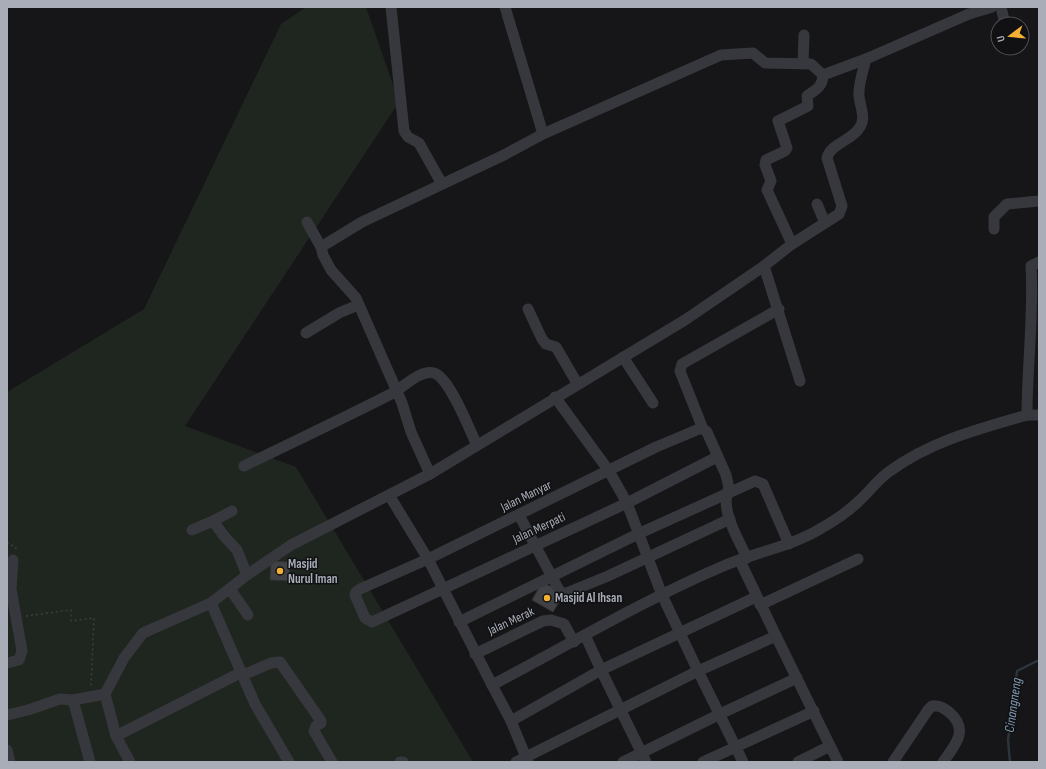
<svg xmlns="http://www.w3.org/2000/svg" width="1046" height="769" font-family="'Sofia Sans Condensed',sans-serif">
	<style>
		.green { fill: #1e261f }
		.lines { fill: none; stroke-linecap: round; stroke-linejoin: round }
		.stream { stroke: #2c353c; stroke-width: 2.5 }
		.building { fill: #404145; stroke: #303034 }
		.path { stroke: #3d3f44; stroke-width: 1.5; stroke-dasharray: 2 3; stroke-linecap: butt }
		.minor { stroke: #37383d; stroke-width: 11 }
		.poi-dot { fill: #f2b134; stroke: #111113; stroke-width: 1.5 }
		.labels { text-anchor: middle; dominant-baseline: central; stroke-width: 3; stroke-linejoin: round; paint-order: stroke }
		.street-label { font-size: 13px; fill: #a8adb8; stroke: #111113 }
		.poi-label { font-size: 13px; font-weight: bold; fill: #a8adb8; stroke: #111113; text-anchor: start }
		.water-label { font-size: 14px; font-style: italic; fill: #7f9bb3; stroke: #111113 }
	</style>
	<rect width="100%" height="100%" fill="#161618"/>
	<polygon class="green" points="306,7 366,7 399,102 185,426 296,467 473,762 7,762 7,392 144,309 281,24"/>
	<g class="lines">
		<polyline class="stream" points="1010,762 1008,740 1017,671 1039,660"/>
	</g>
	<g class="building">
		<polygon points="271,561 290,562 289,581 270,580"/>
		<polygon points="541,584 546,584 556,589 563,596 553,612 532,600"/>
	</g>
	<g class="lines">
		<g class="path">
			<polyline points="7,542 16,548 15,550"/>
			<polyline points="26,616 71,610 71,621 94,618 91,686"/>
		</g>
		<g class="minor">
			<polyline points="391,7 404,131 408,137 419,143 442,184"/>
			<polyline points="505,7 543,134"/>
			<polyline points="1001,7 1005,24"/>
			<polyline points="803,63 804,35"/>
			<polyline points="817,204 825,223"/>
			<polyline points="307,222 321,247"/>
			<polyline points="994,229 994,217 1007,204 1039,201"/>
			<path d="M 792,244 L 767,190 L 771,181 L 765,165 L 766,160 L 785,151 L 787,148 L 778,121 L 808,106 L 807,96 C 815,90 823,87 823,75"/>
			<polyline points="764,266 800,381"/>
			<polyline points="528,309 542,339 546,344 556,347 577,383"/>
			<polyline points="306,333 339,313 358,305"/>
			<polyline points="623,357 653,403"/>
			<polyline points="555,397 609,471 627,503 662,595 698,671 776,636 838,762"/>
			<path d="M 1027,415 C 1027,366 1034,316 1031,266 L 1039,262"/>
			<polyline points="703,429 699,429 656,447 428,559 360,589 356,592 355,595 365,618 372,622 627,503 717,457"/>
			<path d="M 244,466 C 293,442 342,419 391,394 C 403,388 420,369 434,373 C 450,378 469,429 477,445"/>
			<polyline points="430,474 411,432 402,403 356,298 331,270 323,255 321,247 362,222 504,155 543,134 721,55 753,53 765,63 811,64 823,75 866,59"/>
			<path d="M 389,495 L 428,559 L 492,685 C 568,645 642,601 721,567 C 754,552 788,548 820,529 C 834,521 848,512 859,501 C 870,491 878,479 890,471 C 931,441 979,429 1027,415 L 1039,415"/>
			<polyline points="519,515 559,590 564,594 608,576 730,519"/>
			<polyline points="213,521 232,511"/>
			<polyline points="192,530 213,521 224,536 237,550 247,575"/>
			<path d="M 747,558 C 738,538 719,509 729,488 L 726,475 L 707,432 L 703,429 L 680,371 L 682,364 L 779,309"/>
			<polyline points="740,561 776,636"/>
			<polyline points="230,589 248,615"/>
			<polyline points="211,603 255,704 289,762"/>
			<polyline points="760,605 858,559"/>
			<polyline points="459,622 640,533 755,481 763,484 789,544"/>
			<polyline points="585,635 601,670 756,597"/>
			<polyline points="475,654 543,621 551,620 564,624 574,642"/>
			<polyline points="7,663 19,660 22,651 11,589 13,560"/>
			<polyline points="243,675 271,663 280,662 321,721 321,723 316,726 314,731 332,762"/>
			<polyline points="492,685 511,721 528,762"/>
			<polyline points="73,700 90,762"/>
			<polyline points="7,715 28,710 60,699 73,700 105,694"/>
			<polyline points="511,721 601,670 646,762"/>
			<polyline points="116,736 242,672"/>
			<polyline points="7,750 10,762"/>
			<path d="M 130,762 L 116,736 L 105,694 L 124,658 L 143,633 L 211,603 L 247,575 L 291,545 L 430,474 L 685,320 L 764,266 L 792,244 L 839,214 L 842,206 L 827,158 C 831,143 852,141 860,127 C 866,118 860,106 859,96 C 858,85 863,71 866,59 L 969,14 L 992,7"/>
			<polyline points="400,762 403,762"/>
			<polyline points="516,762 698,671 743,762"/>
			<polyline points="623,762 720,714 797,678"/>
			<polyline points="703,762 814,711"/>
			<polyline points="798,762 830,746"/>
			<path d="M 893,762 L 928,710 L 932,706 C 939,705 943,708 949,712 C 970,730 955,745 943,762"/>
		</g>
	</g>
	<g class="poi-dot">
		<circle cx="280" cy="571" r="4"/>
		<circle cx="547" cy="598" r="4"/>
	</g>
	<g class="labels">
		<g class="street-label">
			<text transform="translate(526 496) rotate(-26)">Jalan Manyar</text>
			<text transform="translate(539 528) rotate(-25)">Jalan Merpati</text>
			<text transform="translate(511 621) rotate(-25)">Jalan Merak</text>
		</g>
		<g class="poi-label">
			<text x="288" y="564">Masjid<tspan x="288" dy="15">Nurul Iman</tspan></text>
			<text x="555" y="598">Masjid Al Ihsan</text>
		</g>
		<g class="water-label">
			<text transform="translate(1013 705) rotate(-82)">Cinangneng</text>
		</g>
	</g>
	<rect width="1046" height="769" fill="none" stroke="#a8adb8" stroke-width="16"/>
	<g transform="translate(1010 36) rotate(254)"><circle r="19" fill="#111113" stroke="#4d4f55"/>
	<path d="M0-3L7 15L0 10L-7 15Z" fill="#f2b134"/>
	<text y="-6" font-size="11" font-weight="bold" text-anchor="middle" fill="#a8adb8">U</text>
	</g>
</svg>
